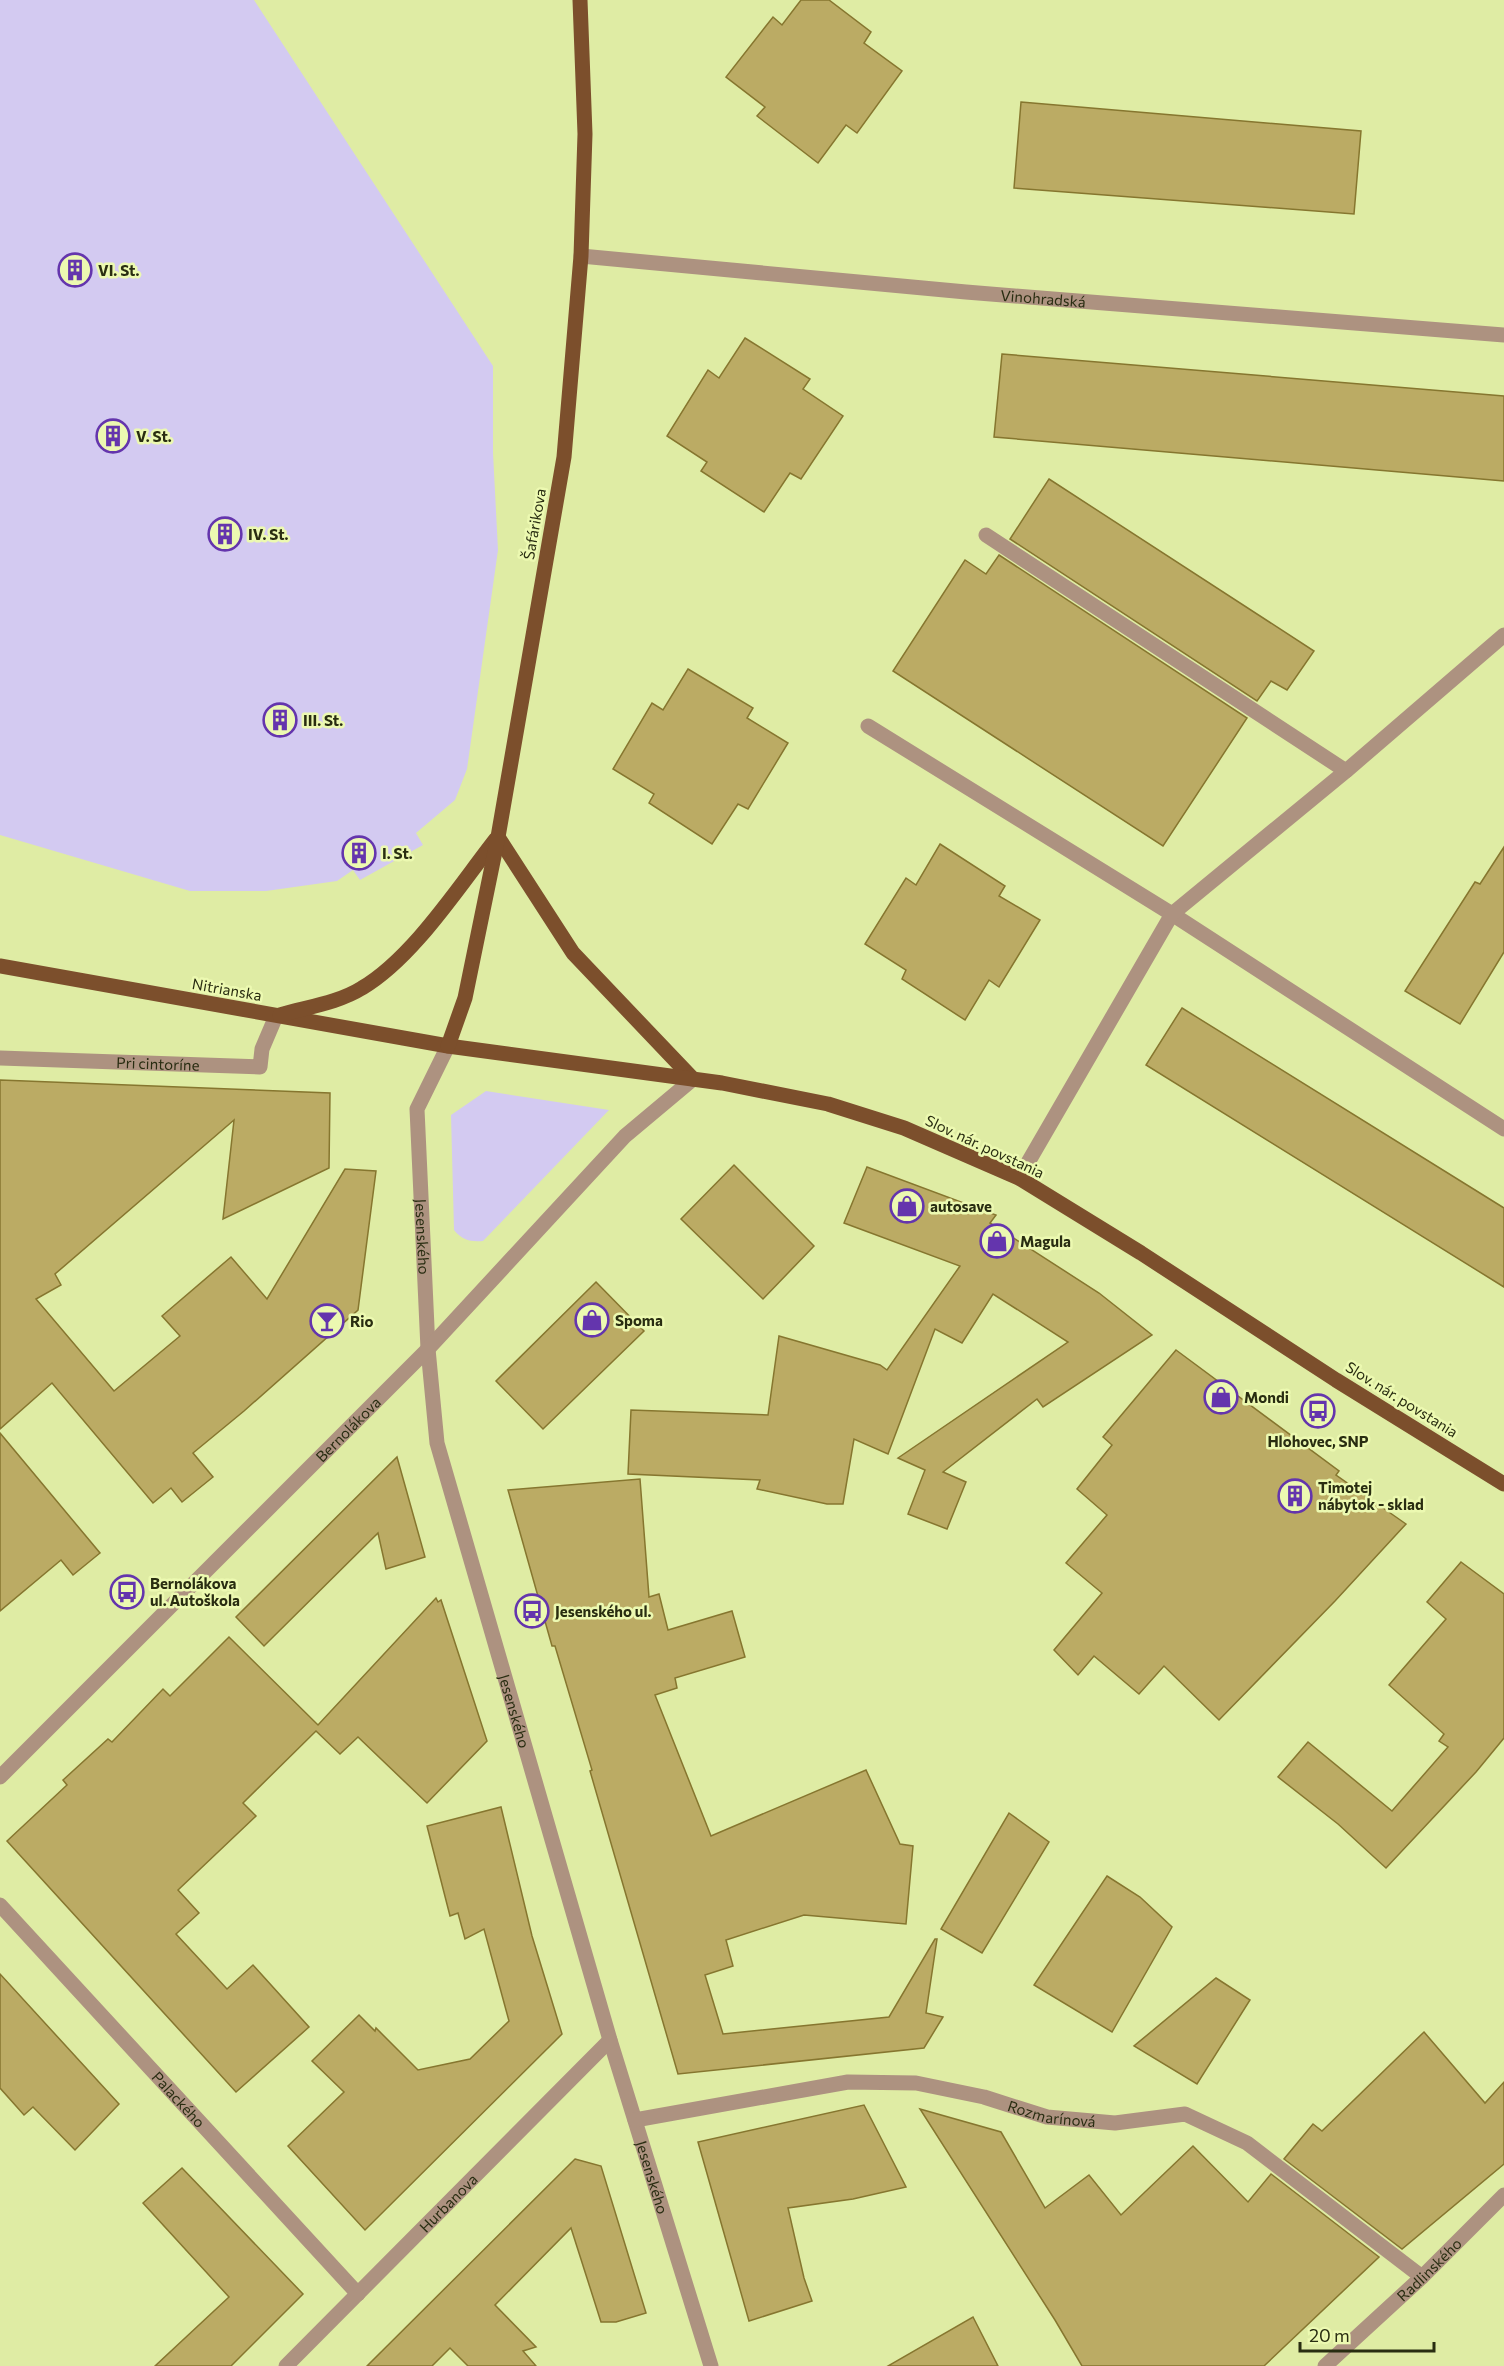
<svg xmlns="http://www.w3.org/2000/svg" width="1504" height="2366" font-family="Commissioner,sans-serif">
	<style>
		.green { fill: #d3caf1 }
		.building { fill: #bbab64; stroke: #86762f; stroke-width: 1.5 }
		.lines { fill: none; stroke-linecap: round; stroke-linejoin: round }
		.minor { stroke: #ad9280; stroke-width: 15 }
		.major { stroke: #7c4f2c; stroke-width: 15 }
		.labels { text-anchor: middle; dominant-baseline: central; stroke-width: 5; stroke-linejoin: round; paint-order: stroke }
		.poi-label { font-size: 15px; font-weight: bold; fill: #292d11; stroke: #ecf9b1; text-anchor: start }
		.street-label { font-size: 15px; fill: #292d11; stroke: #ecf9b1 }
	</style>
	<rect width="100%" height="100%" fill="#dfeca4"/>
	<g class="green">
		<polygon points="0,0 254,0 493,366 493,453 498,550 467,769 455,800 416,833 423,845 360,880 353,870 337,881 266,891 190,891 0,835"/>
		<path d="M 486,1091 L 609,1110 L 483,1241 C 470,1242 462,1240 454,1230 L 451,1115 Z"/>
	</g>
	<g class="building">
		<polygon points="801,0 829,0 871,32 864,43 902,71 857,133 846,125 818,163 757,116 765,107 726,77 773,17 782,25"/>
		<polygon points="1021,102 1361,131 1354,214 1014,188"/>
		<polygon points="745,338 810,379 803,389 843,416 801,479 790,473 764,512 701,471 707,462 667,436 708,370 719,378"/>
		<polygon points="1002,354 1504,396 1504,481 994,437"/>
		<polygon points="1049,479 1314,651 1287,690 1271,681 1257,701 1010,539"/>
		<polygon points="999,555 1247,718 1163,846 893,671 965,560 986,574"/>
		<polygon points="688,669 753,708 747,718 788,743 748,809 738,804 712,844 649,803 654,794 613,769 652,703 663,710"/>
		<polygon points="940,844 1005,886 999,896 1040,920 999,987 989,980 965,1020 902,979 906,970 865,944 906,878 916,885"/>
		<polygon points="1504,847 1504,952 1460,1024 1405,991 1475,882 1480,884"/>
		<polygon points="1182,1008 1504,1208 1504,1287 1146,1065"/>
		<polygon points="0,1080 330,1093 329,1168 223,1219 234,1120 55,1274 61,1285 36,1299 114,1391 180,1336 162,1316 231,1257 267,1299 345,1169 376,1171 358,1310 244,1411 193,1453 213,1477 182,1502 171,1488 153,1503 52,1383 0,1429"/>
		<polygon points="734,1165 814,1246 763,1299 681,1219"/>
		<polygon points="867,1167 996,1215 990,1223 1099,1293 1152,1335 1043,1407 1037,1399 943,1472 966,1482 947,1529 908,1514 925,1470 898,1458 1068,1342 993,1294 962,1343 935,1329 888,1454 854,1439 843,1504 827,1504 757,1489 760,1480 628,1474 631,1410 768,1415 779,1336 880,1365 887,1370 960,1266 844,1223"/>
		<polygon points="596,1282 644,1331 543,1429 496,1381"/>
		<polygon points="1176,1350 1339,1471 1336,1475 1406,1524 1335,1601 1219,1720 1164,1666 1139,1694 1094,1656 1078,1675 1054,1650 1102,1593 1066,1563 1107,1515 1077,1489 1112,1445 1103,1437"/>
		<polygon points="0,1433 100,1553 73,1575 61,1560 0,1611"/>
		<polygon points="397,1457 425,1557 386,1569 378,1533 264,1646 236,1617"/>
		<polygon points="640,1479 649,1597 659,1594 668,1630 732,1611 745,1657 675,1678 677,1688 655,1695 711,1836 866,1770 900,1844 913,1846 906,1924 804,1915 726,1940 733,1966 705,1975 723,2034 889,2017 935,1939 937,1939 926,2013 943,2017 924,2048 678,2074 590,1771 592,1770 555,1646 552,1646 508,1490"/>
		<polygon points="1461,1562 1504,1594 1504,1738 1476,1772 1386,1868 1338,1824 1278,1777 1308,1742 1392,1811 1448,1747 1439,1741 1444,1734 1389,1685 1446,1619 1427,1602"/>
		<polygon points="436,1598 438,1602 441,1600 487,1741 427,1803 358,1737 340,1754 316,1731 243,1803 256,1816 178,1890 199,1913 176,1934 227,1989 253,1965 309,2027 236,2092 7,1841 67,1785 63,1780 108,1739 112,1742 163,1689 170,1696 229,1637 318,1725"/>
		<polygon points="501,1807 532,1936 562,2034 365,2230 288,2146 344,2092 312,2061 359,2015 375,2031 376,2028 418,2070 470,2059 509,2021 484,1929 465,1939 458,1913 450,1916 427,1826"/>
		<polygon points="1009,1813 1049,1842 982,1953 941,1929"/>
		<polygon points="1107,1876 1140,1897 1172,1927 1112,2032 1034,1985"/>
		<polygon points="0,1974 119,2104 75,2150 33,2107 24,2115 0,2088"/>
		<polygon points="1216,1978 1250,2000 1197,2084 1134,2046"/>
		<polygon points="1424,2032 1485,2103 1504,2082 1504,2164 1402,2249 1284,2159 1313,2124 1322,2131"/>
		<polygon points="864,2105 906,2187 853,2199 788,2208 804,2278 812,2301 749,2321 698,2142"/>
		<polygon points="920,2109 1001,2132 1045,2208 1089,2175 1121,2215 1193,2146 1248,2202 1271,2174 1379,2257 1264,2366 1082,2366 1055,2320"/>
		<polygon points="575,2159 601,2166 646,2313 616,2322 601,2322 571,2228 495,2305 536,2347 523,2351 536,2366 468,2366 450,2348 432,2366 367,2366"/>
		<polygon points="182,2168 303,2294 231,2366 155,2366 229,2297 143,2203"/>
		<polygon points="973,2317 998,2366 888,2366"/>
	</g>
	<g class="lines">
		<g class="minor">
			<path id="s1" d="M 581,256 L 966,292 L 1504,335"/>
			<polyline points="986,535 1346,771"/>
			<polyline points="868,726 1172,914 1504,1129"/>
			<path id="s2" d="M 448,1046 L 417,1109 L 428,1349 L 437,1443 L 610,2040 L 711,2366"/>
			<path id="s3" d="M 0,1058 L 260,1067 L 262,1049 L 276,1016"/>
			<polyline points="1019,1178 1172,914 1346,771 1504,635"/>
			<path id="s4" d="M 0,1777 L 428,1349 L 625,1136 L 693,1079"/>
			<path id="s5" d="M 0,1905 L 358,2294"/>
			<path id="s6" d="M 635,2120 L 848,2082 L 916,2083 L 984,2097 L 1047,2117 L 1115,2123 L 1185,2114 L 1247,2143 L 1422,2277"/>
			<path id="s7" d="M 286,2366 L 610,2040"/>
			<path id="s8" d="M 1325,2366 L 1422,2277 L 1504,2195"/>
		</g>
		<g class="major">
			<polyline points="498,837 573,953 693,1079"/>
			<polyline points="0,966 448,1046 722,1083 828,1104 904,1128 1019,1178 1141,1253 1336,1380 1504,1484"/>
			<path d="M 280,1015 C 307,1007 338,1003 362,988 C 413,958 459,886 496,839"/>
			<polyline points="448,1046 465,998 498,837 564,457 581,256 585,134 580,0"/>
		</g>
	</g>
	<defs>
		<g id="building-ring" transform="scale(1.725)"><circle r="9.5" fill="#ecf9b1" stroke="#6435ad" stroke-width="1.5"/><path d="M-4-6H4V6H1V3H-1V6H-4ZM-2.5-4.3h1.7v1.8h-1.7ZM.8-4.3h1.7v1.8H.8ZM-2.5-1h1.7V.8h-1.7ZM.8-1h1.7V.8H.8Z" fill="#6435ad"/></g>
		<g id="shop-ring" transform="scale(1.725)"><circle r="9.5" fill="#ecf9b1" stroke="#6435ad" stroke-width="1.5"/><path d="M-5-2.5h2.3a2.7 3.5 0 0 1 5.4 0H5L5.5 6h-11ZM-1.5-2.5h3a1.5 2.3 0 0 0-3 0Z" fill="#6435ad"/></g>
		<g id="bar-ring" transform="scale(1.725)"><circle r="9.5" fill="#ecf9b1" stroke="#6435ad" stroke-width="1.5"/><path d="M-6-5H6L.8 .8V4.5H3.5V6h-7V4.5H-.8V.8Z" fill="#6435ad"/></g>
		<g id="bus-ring" transform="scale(1.725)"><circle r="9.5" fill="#ecf9b1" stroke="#6435ad" stroke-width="1.5"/><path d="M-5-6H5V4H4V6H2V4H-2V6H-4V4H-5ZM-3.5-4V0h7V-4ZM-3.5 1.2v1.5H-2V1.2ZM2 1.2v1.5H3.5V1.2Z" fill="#6435ad"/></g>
	</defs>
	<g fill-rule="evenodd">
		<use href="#building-ring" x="75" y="270"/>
		<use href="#building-ring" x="113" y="436"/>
		<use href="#building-ring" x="225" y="534"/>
		<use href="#building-ring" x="280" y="720"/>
		<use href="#building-ring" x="359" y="853"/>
		<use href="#shop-ring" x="907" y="1206"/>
		<use href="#shop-ring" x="997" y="1241"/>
		<use href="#shop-ring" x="592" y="1320"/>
		<use href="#bar-ring" x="327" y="1321"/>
		<use href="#shop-ring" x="1221" y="1397"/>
		<use href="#bus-ring" x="1318" y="1411"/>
		<use href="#building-ring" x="1295" y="1496"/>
		<use href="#bus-ring" x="127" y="1592"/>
		<use href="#bus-ring" x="532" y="1611"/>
	</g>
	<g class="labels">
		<g class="poi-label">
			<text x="98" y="270">VI. St.</text>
			<text x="136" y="436">V. St.</text>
			<text x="248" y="534">IV. St.</text>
			<text x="303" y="720">III. St.</text>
			<text x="382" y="853">I. St.</text>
			<text x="930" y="1206">autosave</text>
			<text x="1020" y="1241">Magula</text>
			<text x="615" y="1320">Spoma</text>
			<text x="350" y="1321">Rio</text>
			<text x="1244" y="1397">Mondi</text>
			<text x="1318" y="1441" text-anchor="middle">Hlohovec, SNP</text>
			<text x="1318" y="1487">Timotej<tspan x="1318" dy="17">nábytok - sklad</tspan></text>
			<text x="150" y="1583">Bernolákova<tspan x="150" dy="17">ul. Autoškola</tspan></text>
			<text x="555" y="1611">Jesenského ul.</text>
		</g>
		<g class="street-label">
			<text stroke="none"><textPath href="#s1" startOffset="464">Vinohradská</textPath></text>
			<text transform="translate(534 524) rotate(-80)">Šafárikova</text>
			<text transform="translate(227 989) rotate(10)">Nitrianska</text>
			<text stroke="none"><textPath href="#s3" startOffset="158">Pri cintoríne</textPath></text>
			<text transform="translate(985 1146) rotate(25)">Slov. nár. povstania</text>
			<text stroke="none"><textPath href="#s2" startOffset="198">Jesenského</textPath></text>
			<text transform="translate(1402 1399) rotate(32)">Slov. nár. povstania</text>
			<text stroke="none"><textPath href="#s4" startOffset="492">Bernolákova</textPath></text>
			<text stroke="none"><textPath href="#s2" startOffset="684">Jesenského</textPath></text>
			<text stroke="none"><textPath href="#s5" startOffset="264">Palackého</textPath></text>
			<text stroke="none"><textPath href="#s6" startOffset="424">Rozmarínová</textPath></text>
			<text stroke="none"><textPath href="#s2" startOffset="1170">Jesenského</textPath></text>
			<text stroke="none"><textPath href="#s7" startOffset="230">Hurbanova</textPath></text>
			<text stroke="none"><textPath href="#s8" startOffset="142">Radlinského</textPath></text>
		</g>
	</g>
	<path d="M1300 2342v9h134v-9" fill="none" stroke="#292d11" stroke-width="3"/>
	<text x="1309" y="2342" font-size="18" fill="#292d11" stroke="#ecf9b1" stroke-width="4.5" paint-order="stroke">20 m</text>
</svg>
